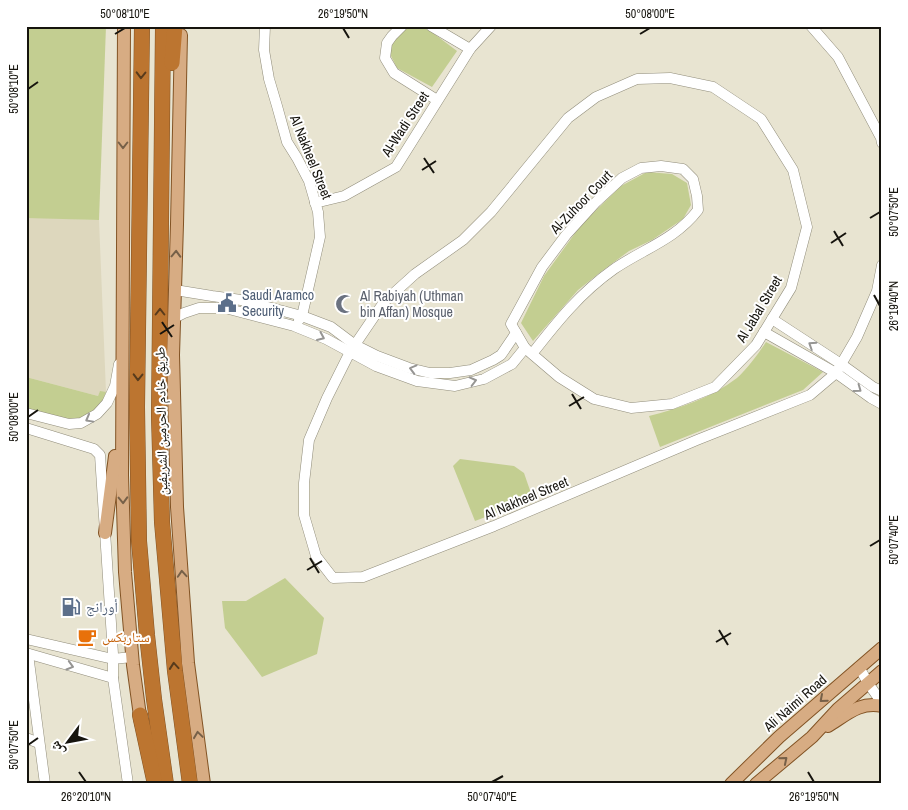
<svg xmlns="http://www.w3.org/2000/svg" width="908" height="810" font-family="'Archivo Narrow','Noto Naskh Arabic',sans-serif">
	<style>
		.built { fill: #ddd7bd }
		.green { fill: #c3ce91 }
		.lines { fill: none; stroke-linecap: round; stroke-linejoin: round }
		.minor-casing { stroke: #918d7b; stroke-width: 11 }
		.major-casing { stroke: #825324; stroke-width: 14 }
		.highway-casing { stroke: #825324; stroke-width: 16 }
		.minor { stroke: #fff; stroke-width: 10 }
		.major { stroke: #d7ac83; stroke-width: 12 }
		.highway { stroke: #bc7530; stroke-width: 15 }
		.oneway { stroke: #583b1c }
		.oneway2 { stroke: #766048 }
		.oneway3 { stroke: #969593 }
		.ticks { fill: none; stroke: #16140e; stroke-width: 2 }
		.labels { text-anchor: middle; dominant-baseline: central; stroke-width: 4; stroke-linejoin: round; paint-order: stroke }
		.street-label { font-size: 14px; fill: #16140e; stroke: #fff }
		.service-label { font-size: 14px; fill: #4e5e75; stroke: #fff; text-anchor: start }
		.worship-label { font-size: 14px; fill: #5b616d; stroke: #fff; text-anchor: start }
		.food-label { font-size: 14px; fill: #c56008; stroke: #fff; text-anchor: start }
		.neatline { fill: none; stroke: #16140e; stroke-width: 2 }
		.ticks-label { font-size: 12px; text-anchor: middle; fill: #16140e }
	</style>
	<rect width="100%" height="100%" fill="#e8e4d1"/>
	<polygon class="built" points="26,217 99,220 106,392 100,392 98,396 26,377"/>
	<g class="green">
		<polygon points="26,26 106,26 99,220 26,218"/>
		<polygon points="416,26 429,30 457,51 432,87 397,68 391,56 391,47 397,36 406,27"/>
		<polygon points="647,172 672,174 687,183 691,205 683,219 652,240 629,251 602,271 578,290 533,341 521,323 544,276 581,225 621,186"/>
		<path d="M 766,342 L 823,372 L 803,390 L 660,447 L 649,416 C 680,408 711,398 737,378 C 748,368 758,354 766,342 Z"/>
		<path d="M 26,377 L 98,396 L 100,391 L 106,392 C 104,396 103,401 101,404 C 83,430 51,415 26,409 Z"/>
		<polygon points="460,459 514,466 524,473 533,499 475,521 453,466"/>
		<polygon points="285,578 324,618 317,654 262,677 225,628 222,601 246,601"/>
	</g>
	<g class="lines">
		<g class="minor-casing">
			<g id="minor">
				<polyline points="265,26 264,50 269,79 277,106 287,142 297,158 309,181 318,212 320,237 302,316 299,320"/>
				<polyline points="402,26 392,36 387,43 385,58 394,73 437,100"/>
				<polyline points="431,26 470,49"/>
				<polyline points="811,26 838,57 881,138 882,143"/>
				<polyline points="315,203 344,196 396,167 470,49 491,26"/>
				<polyline points="175,290 212,296 241,300 302,316 331,327 355,345 377,356 409,368 430,373 450,373 471,370 493,360 501,355 516,333"/>
				<polyline points="174,318 184,313 199,308 225,308 294,326 326,339 376,366 417,381 455,386 484,379 512,364 525,348"/>
				<polyline points="772,319 841,364 873,387 882,391"/>
				<polyline points="764,332 836,373 871,398 882,404"/>
				<path d="M 532,354 C 557,322 580,293 614,269 C 643,249 675,240 698,210 L 697,196 L 693,179 L 683,169 L 661,166 L 641,168 L 622,178 L 596,202 L 566,235 L 542,267 L 511,324 L 525,348 L 559,377 L 594,399 L 631,408 L 672,404 L 715,387 L 756,345 L 791,288 L 807,227 L 793,170 L 761,119 L 713,87 L 670,78 L 637,79 L 596,97 L 568,118 L 491,212 L 463,240 L 415,274 L 384,302 L 350,352 L 327,398 L 309,440 L 304,483 L 304,515 L 316,556 L 333,578 L 363,577 L 494,526 L 697,440 L 810,395 L 836,373 L 857,337 L 877,291 L 882,265"/>
				<polyline points="26,413 69,424 81,423 97,414 107,403 115,386 119,364"/>
				<polyline points="26,428 94,449 100,455 113,654 113,678 128,784"/>
				<polyline points="26,639 113,659 132,657"/>
				<polyline points="26,653 113,678"/>
				<polyline points="28,654 45,784"/>
				<polyline points="859,667 868,683 882,703"/>
				<polyline points="26,738 39,743"/>
			</g>
		</g>
		<g class="major-casing">
			<g id="major">
				<polyline points="124,26 122,475 125,572 133,665 141,723"/>
				<polyline points="181,35 177,224 173,355 177,507 188,663 204,784"/>
				<polyline points="105,533 115,456"/>
				<path d="M 828,726 C 846,715 860,701 882,706"/>
				<polyline points="731,784 779,737 882,648"/>
				<polyline points="756,784 812,737 838,709 882,671"/>
			</g>
		</g>
		<g class="highway-casing">
			<g id="highway">
				<polyline points="142,26 137,407 139,541 147,635 154,699 166,784"/>
				<polyline points="163,26 159,416 162,522 175,671 190,784"/>
				<polyline points="172,63 175,26"/>
				<polyline points="140,715 155,784"/>
			</g>
		</g>
		<use href="#minor" class="minor"/>
		<use href="#major" class="major"/>
		<use href="#highway" class="highway"/>
	</g>
	<defs><path id="oneway-chevron" d="M-2-3.5L2.5 0L-2 3.5" fill="none" stroke-width="1.6" stroke-linecap="round" stroke-linejoin="round" transform="scale(1.25)"/></defs>
	<g class="oneway">
		<use href="#oneway-chevron" transform="translate(141 75) rotate(91)"/>
		<use href="#oneway-chevron" transform="translate(160 312) rotate(-90)"/>
		<use href="#oneway-chevron" transform="translate(138 377) rotate(91)"/>
		<use href="#oneway-chevron" transform="translate(174 666) rotate(-95)"/>
	</g>
	<g class="oneway2">
		<use href="#oneway-chevron" transform="translate(123 145) rotate(90)"/>
		<use href="#oneway-chevron" transform="translate(176 254) rotate(-88)"/>
		<use href="#oneway-chevron" transform="translate(123 500) rotate(88)"/>
		<use href="#oneway-chevron" transform="translate(182 574) rotate(-94)"/>
		<use href="#oneway-chevron" transform="translate(823 699) rotate(139)"/>
		<use href="#oneway-chevron" transform="translate(198 735) rotate(-98)"/>
		<use href="#oneway-chevron" transform="translate(784 760) rotate(-40)"/>
	</g>
	<g class="oneway3">
		<use href="#oneway-chevron" transform="translate(321 337) rotate(24)"/>
		<use href="#oneway-chevron" transform="translate(812 345) rotate(-147)"/>
		<use href="#oneway-chevron" transform="translate(413 369) rotate(-165)"/>
		<use href="#oneway-chevron" transform="translate(473 381) rotate(-14)"/>
		<use href="#oneway-chevron" transform="translate(858 389) rotate(36)"/>
		<use href="#oneway-chevron" transform="translate(89 419) rotate(151)"/>
		<use href="#oneway-chevron" transform="translate(70 666) rotate(16)"/>
	</g>
	<path class="ticks" d="M 343,28 L 349,38M 115,34 L 125,28M 640,34 L 650,28M 28,89 L 38,82M 424,158 L 434,173M 422,170 L 436,161M 870,218 L 880,212M 834,231 L 843,246M 831,243 L 846,233M 874,295 L 880,306M 162,322 L 172,337M 160,334 L 174,325M 572,394 L 581,409M 569,406 L 584,397M 28,417 L 38,410M 870,546 L 880,540M 310,558 L 319,573M 307,570 L 322,561M 719,630 L 728,645M 716,642 L 731,633M 28,745 L 38,738M 79,772 L 86,782M 808,772 L 814,782M 492,782 L 503,776"/>
	<defs>
		<g id="civic-bare" transform="scale(1.5)"><path d="M-.6-6.5H3V-4.5H.6V-3L4-1V1h2V6H-6V1h2V-1L-.6-3ZM-1.2 2.5V6h2.4V2.5Z" fill="#5c6f8a" stroke="#fff" stroke-width="2.5" paint-order="stroke"/></g>
		<g id="mosque-bare" transform="scale(1.5)"><path d="M3.5-4.9A6 6 0 1 0 3.5 4.9A5 5 0 1 1 3.5-4.9Z" fill="#6b7280" stroke="#fff" stroke-width="2.5" paint-order="stroke"/></g>
		<g id="fuel-bare" transform="scale(1.5)"><path d="M-5.5-6h7V0h2V4h1.3V-2.5L3-4.5l.8-.8L6-3V5H2.5V1h-1V6h-7ZM-4.2-4.7v3.2H.2V-4.7Z" fill="#5c6f8a" stroke="#fff" stroke-width="2.5" paint-order="stroke"/></g>
		<g id="cafe-bare" transform="scale(1.5)"><path d="M-5.5-4.5H6V0H3Q3 3.5 0 3.5H-2.5Q-5.5 3.5-5.5 0ZM3-3.2v2h1.7v-2ZM-6 4.5H4V6H-6Z" fill="#e8710a" stroke="#fff" stroke-width="2.5" paint-order="stroke"/></g>
	</defs>
	<g fill-rule="evenodd">
		<use href="#civic-bare" x="227" y="303"/>
		<use href="#mosque-bare" x="345" y="304"/>
		<use href="#fuel-bare" x="71" y="607"/>
		<use href="#cafe-bare" x="87" y="637"/>
	</g>
	<g class="labels">
		<g class="street-label">
			<text transform="translate(405 124) rotate(-57)">Al-Wadi Street</text>
			<text transform="translate(311 157) rotate(68)">Al Nakheel Street</text>
			<text transform="translate(581 202) rotate(-46)">Al-Zuhoor Court</text>
			<text transform="translate(759 309) rotate(-59)">Al Jabal Street</text>
			<text transform="translate(161 421) rotate(-91)">طريق خادم الحرمين الشريفين</text>
			<text transform="translate(526 498) rotate(-23)">Al Nakheel Street</text>
			<text transform="translate(795 703) rotate(-41)">Ali Naimi Road</text>
		</g>
		<g class="service-label">
			<text x="242" y="295">Saudi Aramco<tspan x="242" dy="16">Security</tspan></text>
			<text x="86" y="607">أورانج</text>
		</g>
		<g class="worship-label">
			<text x="360" y="296">Al Rabiyah (Uthman<tspan x="360" dy="16">bin Affan) Mosque</tspan></text>
		</g>
		<g class="food-label">
			<text x="102" y="637">ستاربكس</text>
		</g>
	</g>
	<rect width="908" height="810" fill="none" stroke="#ffffff" stroke-width="55"/>
	<g transform="translate(68 742) rotate(238)" stroke="#ffffff" stroke-width="4" paint-order="stroke">
	<path d="M0-4L9 19L0 12L-9 19Z" fill="#16140e"/>
	<text y="-8" font-size="14" font-weight="bold" text-anchor="middle" fill="#16140e">ش</text>
	</g>
	<rect x="28" y="28" width="852" height="754" class="neatline"/>
	<g class="ticks-label">
		<text x="125" y="18">50°08'10"E</text>
		<text x="343" y="18">26°19'50"N</text>
		<text x="650" y="18">50°08'00"E</text>
		<text transform="translate(14 89) rotate(-90)" y="4">50°08'10"E</text>
		<text transform="translate(894 212) rotate(-90)" y="4">50°07'50"E</text>
		<text transform="translate(894 306) rotate(-90)" y="4">26°19'40"N</text>
		<text transform="translate(14 417) rotate(-90)" y="4">50°08'00"E</text>
		<text transform="translate(894 540) rotate(-90)" y="4">50°07'40"E</text>
		<text transform="translate(14 745) rotate(-90)" y="4">50°07'50"E</text>
		<text x="86" y="801">26°20'10"N</text>
		<text x="492" y="801">50°07'40"E</text>
		<text x="814" y="801">26°19'50"N</text>
	</g>
</svg>
